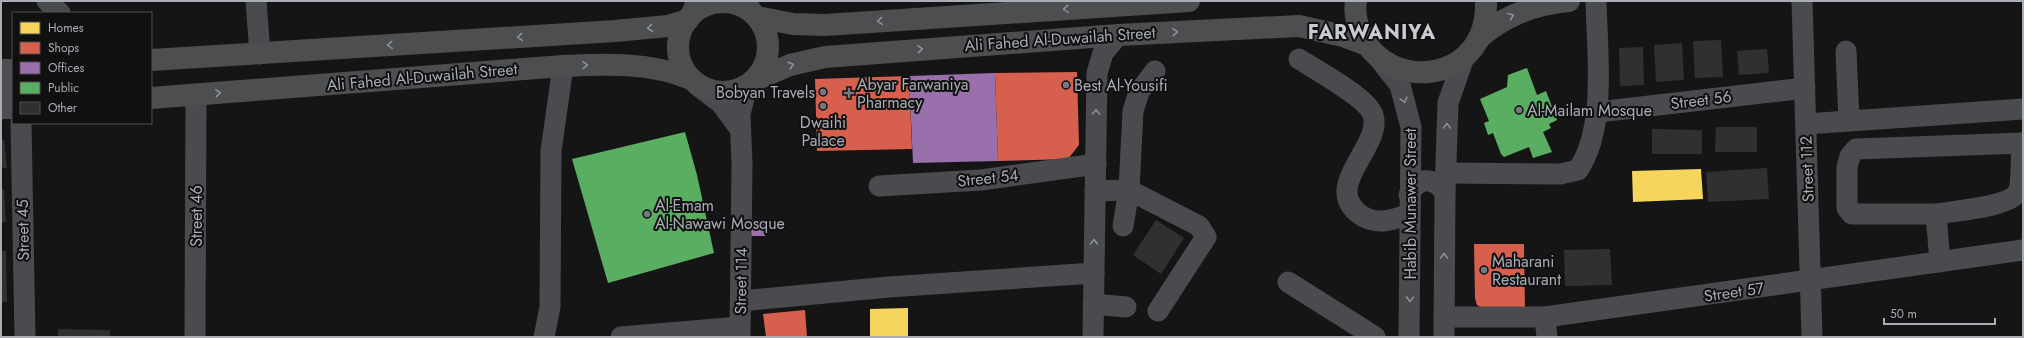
<svg xmlns="http://www.w3.org/2000/svg" width="2024" height="338" font-family="Jost,sans-serif">
	<style>
		.homes { fill: #f6d55c }
		.shops { fill: #d6604d }
		.offices { fill: #9970ab }
		.public { fill: #5aae61 }
		.building { fill: #303031 }
		.lines { fill: none; stroke-linecap: round; stroke-linejoin: round }
		.minor { stroke: #4a4b4e; stroke-width: 21 }
		.major { stroke: #4c4e50; stroke-width: 22 }
		.oneway { stroke: #8c9097 }
		.poi-dot { fill: #75787e; stroke: #101011; stroke-width: 1.5 }
		.labels { text-anchor: middle; dominant-baseline: central; stroke-width: 4; stroke-linejoin: round; paint-order: stroke }
		.street-label { font-size: 16px; fill: #a8adb6; stroke: #101011 }
		.poi-label { font-size: 16px; fill: #a8adb6; stroke: #101011; text-anchor: start }
		.district-label { font-size: 20px; font-weight: bold; letter-spacing: 1px; fill: #c8ccd2; stroke: #101011 }
	</style>
	<rect width="100%" height="100%" fill="#151516"/>
	<g class="homes">
		<polygon points="1701,169 1703,199 1633,202 1632,171"/>
		<polygon points="908,308 908,337 870,337 870,309"/>
	</g>
	<g class="shops">
		<polygon points="1077,72 1079,145 1068,159 998,161 995,73"/>
		<polygon points="909,76 912,149 817,151 815,79"/>
		<polygon points="1474,244 1524,244 1525,309 1485,310 1477,305 1475,298"/>
		<polygon points="805,310 807,337 766,337 763,314"/>
	</g>
	<g class="offices">
		<polygon points="995,73 998,161 913,163 909,76"/>
		<polygon points="750,220 765,220 765,236 749,236"/>
	</g>
	<g class="public">
		<polygon points="1527,68 1537,95 1546,91 1557,120 1549,124 1551,128 1543,132 1552,152 1533,158 1529,147 1504,157 1501,154 1493,133 1488,135 1484,123 1489,121 1480,99 1507,87 1508,75"/>
		<polygon points="685,132 697,175 714,253 608,283 572,159"/>
	</g>
	<g class="building">
		<polygon points="1721,40 1723,77 1695,78 1693,41"/>
		<polygon points="1682,43 1684,80 1656,82 1654,45"/>
		<polygon points="1643,47 1644,85 1620,86 1619,48"/>
		<polygon points="1767,49 1769,73 1739,75 1737,51"/>
		<polygon points="1716,127 1757,127 1757,152 1715,152"/>
		<polygon points="1652,129 1702,130 1702,154 1652,154"/>
		<polygon points="1,140 4,140 7,168 1,168"/>
		<polygon points="1767,168 1769,199 1708,202 1706,172"/>
		<polygon points="1,189 4,189 6,222 1,222"/>
		<polygon points="1156,220 1184,238 1161,274 1133,255"/>
		<polygon points="1610,249 1612,285 1565,286 1564,250"/>
		<polygon points="1,251 6,251 7,302 1,302"/>
		<polygon points="58,329 110,330 110,337 58,337"/>
	</g>
	<g class="lines">
		<g class="minor">
			<polyline points="47,1 60,13"/>
			<polyline points="256,1 260,54"/>
			<polyline points="746,1 752,12"/>
			<polyline points="1802,1 1812,337"/>
			<polyline points="691,15 697,1"/>
			<polyline points="1846,51 1849,121"/>
			<polyline points="1377,56 1400,85 1411,127 1409,337"/>
			<path d="M 1299,59 C 1316,70 1368,98 1373,115 C 1383,146 1323,184 1358,213 C 1374,226 1391,221 1409,214"/>
			<polyline points="697,85 721,103 740,129"/>
			<polyline points="1598,112 1805,88"/>
			<polyline points="21,123 25,337"/>
			<polyline points="1806,124 2023,109"/>
			<path d="M 1446,173 L 1560,174 L 1578,170 C 1607,128 1597,51 1596,1"/>
			<polyline points="879,186 981,180 1096,164"/>
			<polyline points="1095,191 1129,190 1199,226 1206,237 1158,311"/>
			<path d="M 1409,195 C 1418,177 1432,176 1445,192"/>
			<path d="M 1936,214 C 1953,211 2010,207 2018,192 C 2022,185 2021,153 2022,143"/>
			<polyline points="1123,226 1129,190 1133,111 1139,92 1155,71"/>
			<polyline points="1940,262 1936,214 1852,214 1847,208 1847,167 1850,156 1856,149 2023,143"/>
			<polyline points="1288,282 1375,337"/>
			<polyline points="741,301 889,287 1094,273"/>
			<polyline points="1093,304 1126,307"/>
			<polyline points="1444,317 1545,317 2023,250"/>
			<polyline points="1545,317 1547,337"/>
			<polyline points="195,337 196,95"/>
			<polyline points="544,337 550,307 551,151 563,66"/>
			<polyline points="621,337 740,327"/>
			<polyline points="740,337 742,164 740,114 746,90 751,84"/>
			<polyline points="1093,337 1097,73 1103,53 1118,35"/>
			<polyline points="1444,337 1445,192 1448,103 1464,57"/>
		</g>
		<g class="major">
			<path d="M 1356,1 C 1354,13 1357,25 1362,36 C 1390,91 1475,82 1485,19 C 1486,13 1486,7 1486,1"/>
			<circle cx="723" cy="47" r="45"/>
			<polyline points="757,17 793,24 825,25 1189,1"/>
			<path d="M 1479,38 C 1505,15 1534,4 1569,1"/>
			<polyline points="151,60 615,31 668,26 688,20"/>
			<polyline points="1,70 13,70"/>
			<polyline points="755,80 790,65 825,57 1118,35 1299,26 1343,36 1367,45"/>
			<polyline points="1,90 13,90"/>
			<path d="M 151,98 L 563,66 C 606,64 650,62 691,79"/>
			<polyline points="1,108 13,108"/>
		</g>
	</g>
	<defs><path id="oneway-chevron" d="M-2-3.5L2.5 0L-2 3.5" fill="none" stroke-width="1.6" stroke-linecap="round" stroke-linejoin="round"/></defs>
	<g class="oneway">
		<use href="#oneway-chevron" transform="translate(1066 9) rotate(176)"/>
		<use href="#oneway-chevron" transform="translate(1511 16) rotate(-23)"/>
		<use href="#oneway-chevron" transform="translate(880 21) rotate(176)"/>
		<use href="#oneway-chevron" transform="translate(650 28) rotate(174)"/>
		<use href="#oneway-chevron" transform="translate(1175 32) rotate(-3)"/>
		<use href="#oneway-chevron" transform="translate(520 37) rotate(176)"/>
		<use href="#oneway-chevron" transform="translate(390 45) rotate(176)"/>
		<use href="#oneway-chevron" transform="translate(920 49) rotate(-4)"/>
		<use href="#oneway-chevron" transform="translate(585 65) rotate(-2)"/>
		<use href="#oneway-chevron" transform="translate(791 65) rotate(-19)"/>
		<use href="#oneway-chevron" transform="translate(218 93) rotate(-5)"/>
		<use href="#oneway-chevron" transform="translate(1404 100) rotate(75)"/>
		<use href="#oneway-chevron" transform="translate(1096 112) rotate(-89)"/>
		<use href="#oneway-chevron" transform="translate(1447 126) rotate(-89)"/>
		<use href="#oneway-chevron" transform="translate(1094 242) rotate(-89)"/>
		<use href="#oneway-chevron" transform="translate(1444 256) rotate(-90)"/>
		<use href="#oneway-chevron" transform="translate(1410 299) rotate(91)"/>
	</g>
	<g class="poi-dot">
		<circle cx="1066" cy="85" r="4"/>
		<circle cx="823" cy="92" r="4"/>
		<path d="M847 87h4v4h4v4h-4v4h-4v-4h-4v-4h4z"/>
		<circle cx="823" cy="106" r="4"/>
		<circle cx="1519" cy="110" r="4"/>
		<circle cx="647" cy="214" r="4"/>
		<circle cx="1484" cy="270" r="4"/>
	</g>
	<g class="labels">
		<g class="street-label">
			<text transform="translate(1060 39) rotate(-4)">Ali Fahed Al-Duwailah Street</text>
			<text transform="translate(422 77) rotate(-5)">Ali Fahed Al-Duwailah Street</text>
			<text transform="translate(1701 100) rotate(-7)">Street 56</text>
			<text transform="translate(1807 169) rotate(-92)">Street 112</text>
			<text transform="translate(988 178) rotate(-6)">Street 54</text>
			<text transform="translate(1410 204) rotate(-90)">Habib Munawer Street</text>
			<text transform="translate(196 216) rotate(-90)">Street 46</text>
			<text transform="translate(23 230) rotate(-91)">Street 45</text>
			<text transform="translate(741 281) rotate(-89)">Street 114</text>
			<text transform="translate(1734 292) rotate(-8)">Street 57</text>
		</g>
		<g class="poi-label">
			<text x="857" y="84">Abyar Farwaniya<tspan x="857" dy="18">Pharmacy</tspan></text>
			<text x="1074" y="85">Best Al-Yousifi</text>
			<text x="815" y="92" text-anchor="end">Bobyan Travels</text>
			<text x="1527" y="110">Al-Mailam Mosque</text>
			<text x="823" y="122" text-anchor="middle">Dwaihi<tspan x="823" dy="18">Palace</tspan></text>
			<text x="655" y="205">Al-Emam<tspan x="655" dy="18">Al-Nawawi Mosque</tspan></text>
			<text x="1492" y="261">Maharani<tspan x="1492" dy="18">Restaurant</tspan></text>
		</g>
		<g class="district-label">
			<text x="1372" y="32">FARWANIYA</text>
		</g>
	</g>
	<rect width="2024" height="338" fill="none" stroke="#a8adb6" stroke-width="4"/>
	<rect x="12" y="12" width="140" height="112" fill="#101011" stroke="#4d4f53"/>
	<rect x="20" y="22" width="20" height="12" fill="#f6d55c" stroke="#4d4f53"/>
	<text x="48" y="32" font-size="12" fill="#a8adb6">Homes</text>
	<rect x="20" y="42" width="20" height="12" fill="#d6604d" stroke="#4d4f53"/>
	<text x="48" y="52" font-size="12" fill="#a8adb6">Shops</text>
	<rect x="20" y="62" width="20" height="12" fill="#9970ab" stroke="#4d4f53"/>
	<text x="48" y="72" font-size="12" fill="#a8adb6">Offices</text>
	<rect x="20" y="82" width="20" height="12" fill="#5aae61" stroke="#4d4f53"/>
	<text x="48" y="92" font-size="12" fill="#a8adb6">Public</text>
	<rect x="20" y="102" width="20" height="12" fill="#303031" stroke="#4d4f53"/>
	<text x="48" y="112" font-size="12" fill="#a8adb6">Other</text>
	<path d="M1884 318v6h111v-6" fill="none" stroke="#a8adb6" stroke-width="2"/>
	<text x="1890" y="318" font-size="12" fill="#a8adb6" stroke="#101011" stroke-width="3" paint-order="stroke">50 m</text>
</svg>
